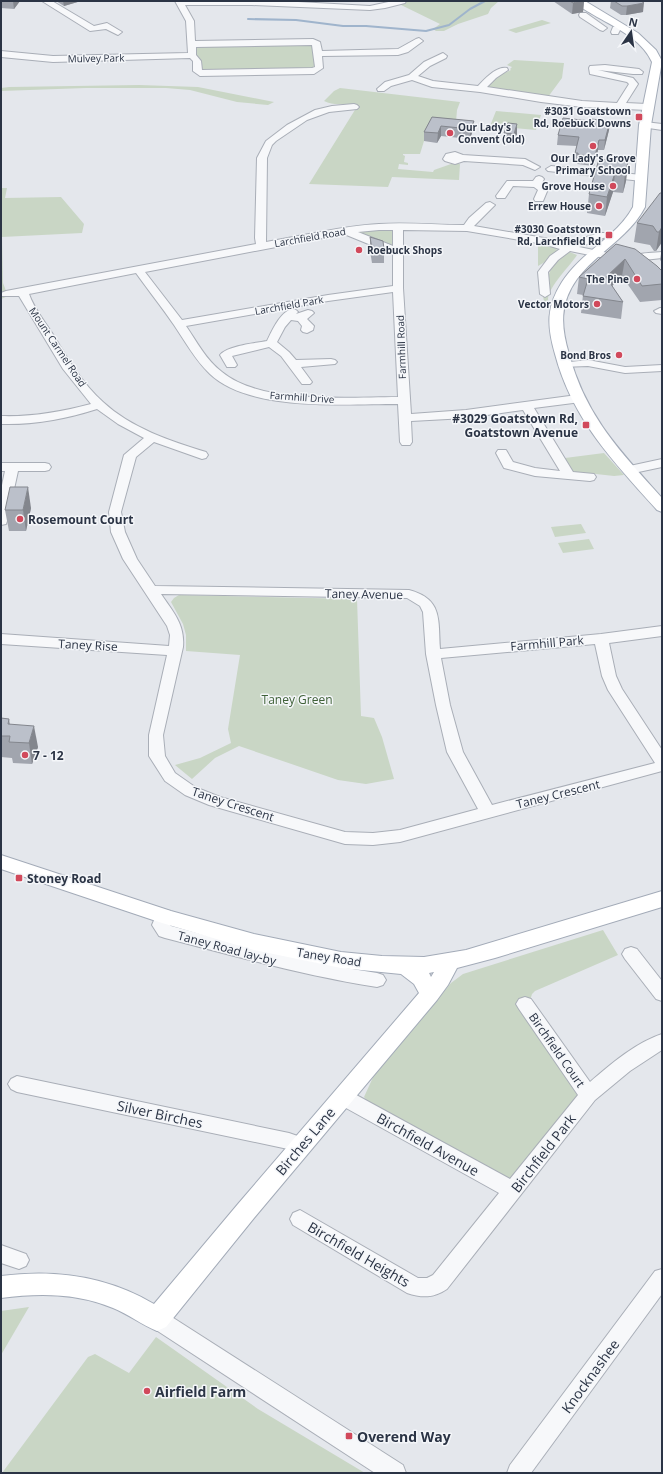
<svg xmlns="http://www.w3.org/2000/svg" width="663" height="1474" font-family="'Open Sans',sans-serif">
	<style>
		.green { fill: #c9d6c5 }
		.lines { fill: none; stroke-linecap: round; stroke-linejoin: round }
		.stream { stroke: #9fb4cc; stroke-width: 2 }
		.minor-casing { stroke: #a9aeb7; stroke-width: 2 }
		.major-casing { stroke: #a3abb8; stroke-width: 2 }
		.minor { fill: #f7f8fa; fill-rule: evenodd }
		.major { fill: #fff; fill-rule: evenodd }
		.wall { fill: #a1a5ae }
		.shaded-wall { fill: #83868d }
		.building { fill: #bbc0ca; stroke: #83868d }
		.poi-dot { fill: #d1495b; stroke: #f4f6f9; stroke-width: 1.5 }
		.labels { text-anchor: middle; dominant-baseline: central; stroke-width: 3; stroke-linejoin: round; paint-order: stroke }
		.far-street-label { font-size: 10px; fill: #2b3445; stroke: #f4f6f9 }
		.far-poi-label { font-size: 10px; font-weight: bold; fill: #2b3445; stroke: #f4f6f9; text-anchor: end }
		.poi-label { font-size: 12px; font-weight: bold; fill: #2b3445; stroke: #f4f6f9; text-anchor: start }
		.street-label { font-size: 12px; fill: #2b3445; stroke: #f4f6f9 }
		.park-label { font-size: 12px; fill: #3f6138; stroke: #f4f6f9 }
		.near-street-label { font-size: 14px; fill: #2b3445; stroke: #f4f6f9 }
		.near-poi-label { font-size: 14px; font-weight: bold; fill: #2b3445; stroke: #f4f6f9; text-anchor: start }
	</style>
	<rect width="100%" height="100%" fill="#e4e7ec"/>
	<g class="green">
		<polygon points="408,1 499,1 491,8 488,14 458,24 444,31 436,31 433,29 440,24 399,4"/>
		<polygon points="542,20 551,23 516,33 508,30"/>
		<polygon points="308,44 314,47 316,66 314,69 202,72 196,55 196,48 200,46"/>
		<path d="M 514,60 L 564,63 L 562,78 L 548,97 L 485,87 C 490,76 502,75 511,70 L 510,69 L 512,67 L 507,65 Z"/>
		<polygon points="139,85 198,87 274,102 268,105 237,102 190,90 166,88 86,88 1,91 1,88 9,87"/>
		<path d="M 340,88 L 460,102 L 457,110 L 456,122 L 424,141 L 420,154 L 403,154 L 403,155 L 405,156 L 404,162 L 408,163 L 408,165 L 399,164 L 398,169 L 433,172 L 434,170 L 451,164 L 460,164 L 459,180 L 392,177 L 388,187 L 309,184 L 358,105 C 346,102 335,107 324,101 L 334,91 Z"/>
		<polygon points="496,111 541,115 536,130 490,126"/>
		<polygon points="1,188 7,188 5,198 61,197 84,224 82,233 2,237 3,283 8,296 1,299"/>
		<polygon points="383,228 394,231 395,245 393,247 354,232"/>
		<polygon points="534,242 556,246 557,251 545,262 538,266 538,246"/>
		<path d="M 567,251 L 577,255 C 570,266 549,286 548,299 C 548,300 550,304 549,308 L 545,307 L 543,296 L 547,295 C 547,271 550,267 567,251 Z"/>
		<polygon points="604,453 624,475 614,476 578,472 572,473 565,458"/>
		<polygon points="581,524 586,533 555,537 551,527"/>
		<polygon points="589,539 594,549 563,553 558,543"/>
		<polygon points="179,595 357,599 361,716 374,718 382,737 394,779 366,784 338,780 239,746 215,758 192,779 175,765 200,758 231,743 228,729 240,655 186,651 186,635 183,624 171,602 174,598"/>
		<polygon points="603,930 618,955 535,991 532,994 529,1004 576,1091 578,1098 511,1178 507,1178 367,1101 364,1097 375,1073 451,983 463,974"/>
		<polygon points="29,1307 1,1355 1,1311"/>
		<polygon points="156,1337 258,1409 365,1473 2,1473 88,1357 95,1354 129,1373"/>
	</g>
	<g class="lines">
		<polyline class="stream" points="248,19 296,20 343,26 366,26 426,31 449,25 470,9 485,1"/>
		<g class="minor-casing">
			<g id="minor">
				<polygon points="42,1 52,1 94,26 107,23 122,32 118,35 106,29 90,31"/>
				<path d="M 175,1 L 280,1 L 370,6 L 393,1 L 406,1 L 405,3 L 385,8 L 370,10 L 252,5 L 185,5 L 194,21 L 195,41 L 313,39 L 320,42 L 322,51 L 398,49 L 416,39 L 419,38 L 423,41 L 408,52 L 398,55 L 322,56 L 323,68 L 314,74 L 200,76 L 193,71 L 193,61 L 190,58 L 53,62 L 1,57 L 1,51 L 53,56 L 188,53 L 186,21 ZM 312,45 L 315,67 L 312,68 L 202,70 L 201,61 L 196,55 L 196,47 Z"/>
				<polygon points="580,13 586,13 607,28 603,31 600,30 580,17 579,15"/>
				<polygon points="621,24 625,27 620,30 618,34 612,34 611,32 613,27"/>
				<path d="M 443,53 L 447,56 L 446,58 L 430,66 L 418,76 L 433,81 L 478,86 C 485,79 496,66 507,68 L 508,70 L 496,78 L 487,87 L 582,101 L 617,103 L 629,84 L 627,82 L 590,74 L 589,68 L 590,66 L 605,65 L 639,69 L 643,72 L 642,74 L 633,74 L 598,70 L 633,78 L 638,84 L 626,103 L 647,104 L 652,107 L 647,110 L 582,107 L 541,102 L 480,92 L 432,87 L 412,80 L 391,86 L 384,91 L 378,91 L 377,89 L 385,82 L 409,75 L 424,62 Z"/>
				<path d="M 354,104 L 357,105 L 359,107 L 357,109 L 329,112 L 307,120 L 276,141 L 272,145 L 267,158 L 266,242 C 303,236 341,226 379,224 C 406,222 435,225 464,225 L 469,218 L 486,203 L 490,202 L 495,205 L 474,226 L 544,238 L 568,244 L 598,233 L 606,233 L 607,235 L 606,237 L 579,247 L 628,257 L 629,259 L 628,261 L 624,262 L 570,251 L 558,260 L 548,272 L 550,294 L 545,297 L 540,294 L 538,272 L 550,256 L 560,249 L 543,244 L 467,231 L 403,230 L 403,288 L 411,414 L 466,410 L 577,395 L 581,396 L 583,399 L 581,402 L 534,408 L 573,472 L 594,474 L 596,477 L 594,480 L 590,481 L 535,476 L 504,468 L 496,453 L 498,450 L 506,450 L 513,462 L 535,468 L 560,471 L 523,410 L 466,418 L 411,421 L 412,442 L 410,445 L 402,445 L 400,442 L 398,404 C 345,404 250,412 210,374 C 195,360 185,341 174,325 C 162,307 148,290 136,273 L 29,294 C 34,309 46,323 54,336 C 68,360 83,384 103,402 C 131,428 170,441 206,452 L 208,455 L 206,458 L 202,459 L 154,442 L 136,457 L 121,512 L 125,532 L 137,559 L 155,586 L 409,590 C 443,599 438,620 440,649 L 601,634 L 662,626 L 662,636 L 609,643 L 616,676 L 622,689 L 662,750 L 662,771 L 400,842 L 373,845 L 345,844 L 209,805 L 185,795 L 165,781 L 149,756 L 149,735 L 167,655 L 1,644 L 1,634 L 169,646 L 170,635 L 167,626 L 123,559 L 111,532 L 109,512 L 124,455 L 144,438 L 118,424 L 97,409 C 66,419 34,425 1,424 L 1,416 C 32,417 61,412 91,404 L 63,369 L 19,296 L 2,296 L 1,293 L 6,291 L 256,244 L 255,238 L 257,158 L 266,141 L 287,125 L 315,110 L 332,106 ZM 379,230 L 393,230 L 393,246 L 358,232 ZM 344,234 L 393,254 L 393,286 L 328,295 L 182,320 L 145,272 ZM 393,292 L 398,397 C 348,397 262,405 222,372 C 206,360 197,342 186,326 L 328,301 ZM 161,594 L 407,598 L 420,606 L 423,612 L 426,654 L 436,705 L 447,752 L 478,809 L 400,830 L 373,833 L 345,832 L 220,797 L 195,787 L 175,773 L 165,756 L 163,735 L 183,647 C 185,624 173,612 161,594 ZM 595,644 L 602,676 L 608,690 L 655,763 L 492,805 L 463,752 L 450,705 L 441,658 Z"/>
				<polygon points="645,122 662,124 662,130 642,127 640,125"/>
				<polygon points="455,152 463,155 525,159 540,167 535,170 523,165 464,161 455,164 445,161 443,159 446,154"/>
				<polygon points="551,166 642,175 647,178 642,181 548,171 546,169"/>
				<polygon points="539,176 542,177 544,179 542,183 548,189 543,201 535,201 534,199 538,190 534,187 513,186 505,198 497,198 496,196 507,181 533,181 536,177"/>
				<path d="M 662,252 L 662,258 L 644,260 L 634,263 L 629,260 C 636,252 652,253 662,252 Z"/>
				<polygon points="660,308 662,308 662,314 656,313 654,311"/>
				<path d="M 292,309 L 296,310 L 298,312 L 296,314 L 308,310 L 312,311 L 314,313 L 307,319 L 314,326 L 313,330 L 307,333 L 303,332 L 301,330 L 302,326 L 298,321 L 291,320 L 285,327 L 277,342 L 289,352 L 296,360 L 331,359 L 335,360 L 337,362 L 335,364 L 301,367 L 312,382 L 310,384 L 302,384 L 281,356 L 269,347 L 232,356 L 237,365 L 235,367 L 227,367 L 220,355 C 227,346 255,343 267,341 C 272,331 280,312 292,309 Z"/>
				<polygon points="588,360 625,367 662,365 662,371 625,373 588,366 561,367 559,365 561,363"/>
				<polygon points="662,459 662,467 629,474 625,473 623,470 625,467"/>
				<polygon points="1,463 45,463 49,464 51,467 49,470 45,471 18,471 7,521 6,524 1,525 1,490 5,471 1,471"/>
				<path d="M 164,910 L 170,911 L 172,916 L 169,924 L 171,926 C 239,944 307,963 377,973 L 383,975 L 386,980 L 383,985 L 377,987 C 305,976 235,956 165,938 L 159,936 L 152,925 L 158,911 Z"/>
				<polygon points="631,947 637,949 662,981 662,1001 656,999 625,959 622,954 625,949"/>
				<path d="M 525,997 L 531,999 L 590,1082 C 611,1064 635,1043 662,1034 L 662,1050 L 630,1071 L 595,1100 L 447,1289 C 434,1298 422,1298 407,1293 L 293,1225 L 290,1219 L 293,1213 L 300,1210 L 418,1278 L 427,1278 L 433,1275 L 499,1193 L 337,1103 L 334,1097 L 337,1091 L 343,1089 L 349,1091 L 510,1179 L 578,1095 L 519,1009 L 516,1004 L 519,999 Z"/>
				<polygon points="17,1076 289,1133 309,1140 311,1146 309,1152 302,1154 288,1149 17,1092 11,1089 8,1084 11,1079"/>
				<polygon points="1,1245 26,1254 29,1260 26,1266 19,1269 1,1263"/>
				<polygon points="662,1269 662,1294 531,1473 507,1473 510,1465 655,1271"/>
				<polygon points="157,1309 164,1312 403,1465 406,1473 375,1473 150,1326 147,1319 150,1312"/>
			</g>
		</g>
		<g class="major-casing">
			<g id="major">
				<path d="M 574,1 L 585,1 L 638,33 L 656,50 L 662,61 L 651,125 L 645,207 C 629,238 597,252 577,279 C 559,304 561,327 569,354 C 586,417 620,451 662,498 L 662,512 L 657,510 C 613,461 572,419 555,354 C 547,326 546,307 562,282 C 582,251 617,237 633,207 L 639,125 L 652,62 C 641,38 614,27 592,14 C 586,10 579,7 574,1 Z"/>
				<path d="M 1,855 L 171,911 L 254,934 L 341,952 L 382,956 L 424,957 L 466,950 L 662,891 L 662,907 L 495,958 L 457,968 L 448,985 L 437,1000 L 254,1218 L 166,1327 L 157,1331 C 142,1325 128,1314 113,1308 C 77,1293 39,1293 1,1298 L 1,1276 C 54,1269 107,1276 154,1304 L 238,1204 L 419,993 L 414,984 L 401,974 L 341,968 L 254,950 L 162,923 L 1,869 ZM 434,972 L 431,977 L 429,973 Z"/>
			</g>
		</g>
		<use href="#minor" class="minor"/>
		<use href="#major" class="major"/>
	</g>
	<g class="wall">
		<polygon points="1,1 20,1 14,9 1,8"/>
		<polygon points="56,1 81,1 64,6"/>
		<polygon points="553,1 584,1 583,12 572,14"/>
		<polygon points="611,1 641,1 643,12 626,15 621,15 610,8"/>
		<polygon points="432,117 474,121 473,130 470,139 441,136 437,143 424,141 424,132"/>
		<polygon points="591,121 610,121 609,130 604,150 598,150 594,166 577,164 577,163 574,162 575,153 577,146 557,145 558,135"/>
		<polygon points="504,133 517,134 513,143 504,142"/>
		<polygon points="628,162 626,181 623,193 613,192 605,216 587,213 589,194"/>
		<polygon points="662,193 662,242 656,251 654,251 650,245 634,242 637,223"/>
		<polygon points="370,237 384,249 384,263 372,263 370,251"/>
		<polygon points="616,244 662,271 662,300 640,302 622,276 612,286 623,302 621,319 581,313 583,295 577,294 579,277"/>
		<polygon points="662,248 662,262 660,260"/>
		<polygon points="31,508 26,531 9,531 5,510"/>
		<polygon points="1,718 9,719 10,724 38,747 32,764 13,763 12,758 1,757"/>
	</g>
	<g class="shaded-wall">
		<polygon points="13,1 20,1 14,9"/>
		<polygon points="63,1 81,1 64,6"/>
		<polygon points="580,1 584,1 583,12 572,14 573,3"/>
		<polygon points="644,3 643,12 626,15 627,6"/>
		<polygon points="474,121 473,130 470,139 470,129"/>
		<polygon points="610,121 609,130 604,150 605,140"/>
		<polygon points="517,124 517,134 513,143 514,134"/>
		<polygon points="441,126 441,136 437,143 438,133"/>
		<polygon points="599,140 598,150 594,166 595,156"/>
		<polygon points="628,162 626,181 623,193 625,174"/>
		<polygon points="615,173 613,192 605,216 607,197"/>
		<polygon points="662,227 662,242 656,251 659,232"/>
		<polygon points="625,259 622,276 604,294 606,277"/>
		<polygon points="28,487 31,508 26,531 23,510"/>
		<polygon points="34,726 38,747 32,764 29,743"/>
	</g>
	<g class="building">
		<polygon points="570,1 580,1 573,3"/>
		<polygon points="614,1 641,1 644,3 627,6 622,6"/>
		<polygon points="432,117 474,121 470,129 441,126 438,133 424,132"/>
		<polygon points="563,118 591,121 591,119 610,121 605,140 599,140 595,156 578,155 578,153 575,153 579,137 558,135"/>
		<polygon points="508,123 517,124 514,134 504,133"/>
		<polygon points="599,159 628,162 625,174 615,173 607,197 589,194"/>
		<polygon points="660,193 662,193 662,227 659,232 657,232 653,226 637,223"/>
		<polygon points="370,237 383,241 384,249 372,249"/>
		<polygon points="616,244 635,249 657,266 662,271 662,276 661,276 662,277 662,284 642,286 625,259 606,277 623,302 583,296 588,279 579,277"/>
		<polygon points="10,487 28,487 23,510 5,510"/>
		<polygon points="1,718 9,719 8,724 34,726 29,743 9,742 10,736 1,736"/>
	</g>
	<g class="poi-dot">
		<rect x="635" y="113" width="8" height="8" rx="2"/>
		<circle cx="450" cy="133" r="4"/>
		<circle cx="593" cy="146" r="4"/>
		<circle cx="613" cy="186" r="4"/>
		<circle cx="599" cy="206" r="4"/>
		<rect x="605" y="231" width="8" height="8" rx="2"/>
		<circle cx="359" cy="250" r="4"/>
		<circle cx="637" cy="279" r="4"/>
		<circle cx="597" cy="304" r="4"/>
		<circle cx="619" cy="355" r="4"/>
		<rect x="582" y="421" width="8" height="8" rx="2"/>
		<circle cx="20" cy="519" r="4"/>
		<circle cx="25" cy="755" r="4"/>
		<rect x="15" y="874" width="8" height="8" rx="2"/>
		<circle cx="147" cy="1391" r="4"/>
		<rect x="345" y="1432" width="8" height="8" rx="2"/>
	</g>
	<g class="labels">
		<g class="far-street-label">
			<text transform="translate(96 58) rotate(-1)">Mulvey Park</text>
			<text transform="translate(310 237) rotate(-10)">Larchfield Road</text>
			<text transform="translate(289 305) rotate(-10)">Larchfield Park</text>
			<text transform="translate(58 347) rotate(56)">Mount Carmel Road</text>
			<text transform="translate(401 347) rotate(-92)">Farmhill Road</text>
			<text transform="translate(302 397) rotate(4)">Farmhill Drive</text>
		</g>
		<g class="far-poi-label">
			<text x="631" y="111">#3031 Goatstown<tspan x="631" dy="12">Rd, Roebuck Downs</tspan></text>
			<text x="458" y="127" text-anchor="start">Our Lady's<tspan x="458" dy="12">Convent (old)</tspan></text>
			<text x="593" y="158" text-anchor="middle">Our Lady's Grove<tspan x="593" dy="12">Primary School</tspan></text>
			<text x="605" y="186">Grove House</text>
			<text x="591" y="206">Errew House</text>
			<text x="601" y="229">#3030 Goatstown<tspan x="601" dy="12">Rd, Larchfield Rd</tspan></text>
			<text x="367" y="250" text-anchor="start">Roebuck Shops</text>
			<text x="629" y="279">The Pine</text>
			<text x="589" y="304">Vector Motors</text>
			<text x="611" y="355">Bond Bros</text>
		</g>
		<g class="poi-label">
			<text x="578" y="418" text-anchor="end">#3029 Goatstown Rd,<tspan x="578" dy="14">Goatstown Avenue</tspan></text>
			<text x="28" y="519">Rosemount Court</text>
			<text x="33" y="755">7 - 12</text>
			<text x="27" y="878">Stoney Road</text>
		</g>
		<g class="street-label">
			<text transform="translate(364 594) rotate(1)">Taney Avenue</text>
			<text transform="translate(547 643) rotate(-5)">Farmhill Park</text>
			<text transform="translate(88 645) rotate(3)">Taney Rise</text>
			<text transform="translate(558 794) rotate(-14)">Taney Crescent</text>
			<text transform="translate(233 804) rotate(18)">Taney Crescent</text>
			<text transform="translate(227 948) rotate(15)">Taney Road lay-by</text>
			<text transform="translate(329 957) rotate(9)">Taney Road</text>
			<text transform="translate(557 1050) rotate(55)">Birchfield Court</text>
		</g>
		<g class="park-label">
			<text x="297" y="699">Taney Green</text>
		</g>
		<g class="near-street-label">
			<text transform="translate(160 1114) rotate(12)">Silver Birches</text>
			<text transform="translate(305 1141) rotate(-50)">Birches Lane</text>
			<text transform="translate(428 1144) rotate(29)">Birchfield Avenue</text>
			<text transform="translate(543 1153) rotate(-52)">Birchfield Park</text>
			<text transform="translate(359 1254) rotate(30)">Birchfield Heights</text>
			<text transform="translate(590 1376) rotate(-54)">Knocknashee</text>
		</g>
		<g class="near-poi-label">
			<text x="155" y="1391">Airfield Farm</text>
			<text x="357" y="1436">Overend Way</text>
		</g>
	</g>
	<rect width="663" height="1474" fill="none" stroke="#2b3445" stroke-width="4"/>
	<g transform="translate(631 32) rotate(13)" stroke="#f4f6f9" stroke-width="3" paint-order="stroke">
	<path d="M0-3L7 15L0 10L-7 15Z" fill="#2b3445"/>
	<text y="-6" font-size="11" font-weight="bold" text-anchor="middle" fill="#2b3445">N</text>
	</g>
</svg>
